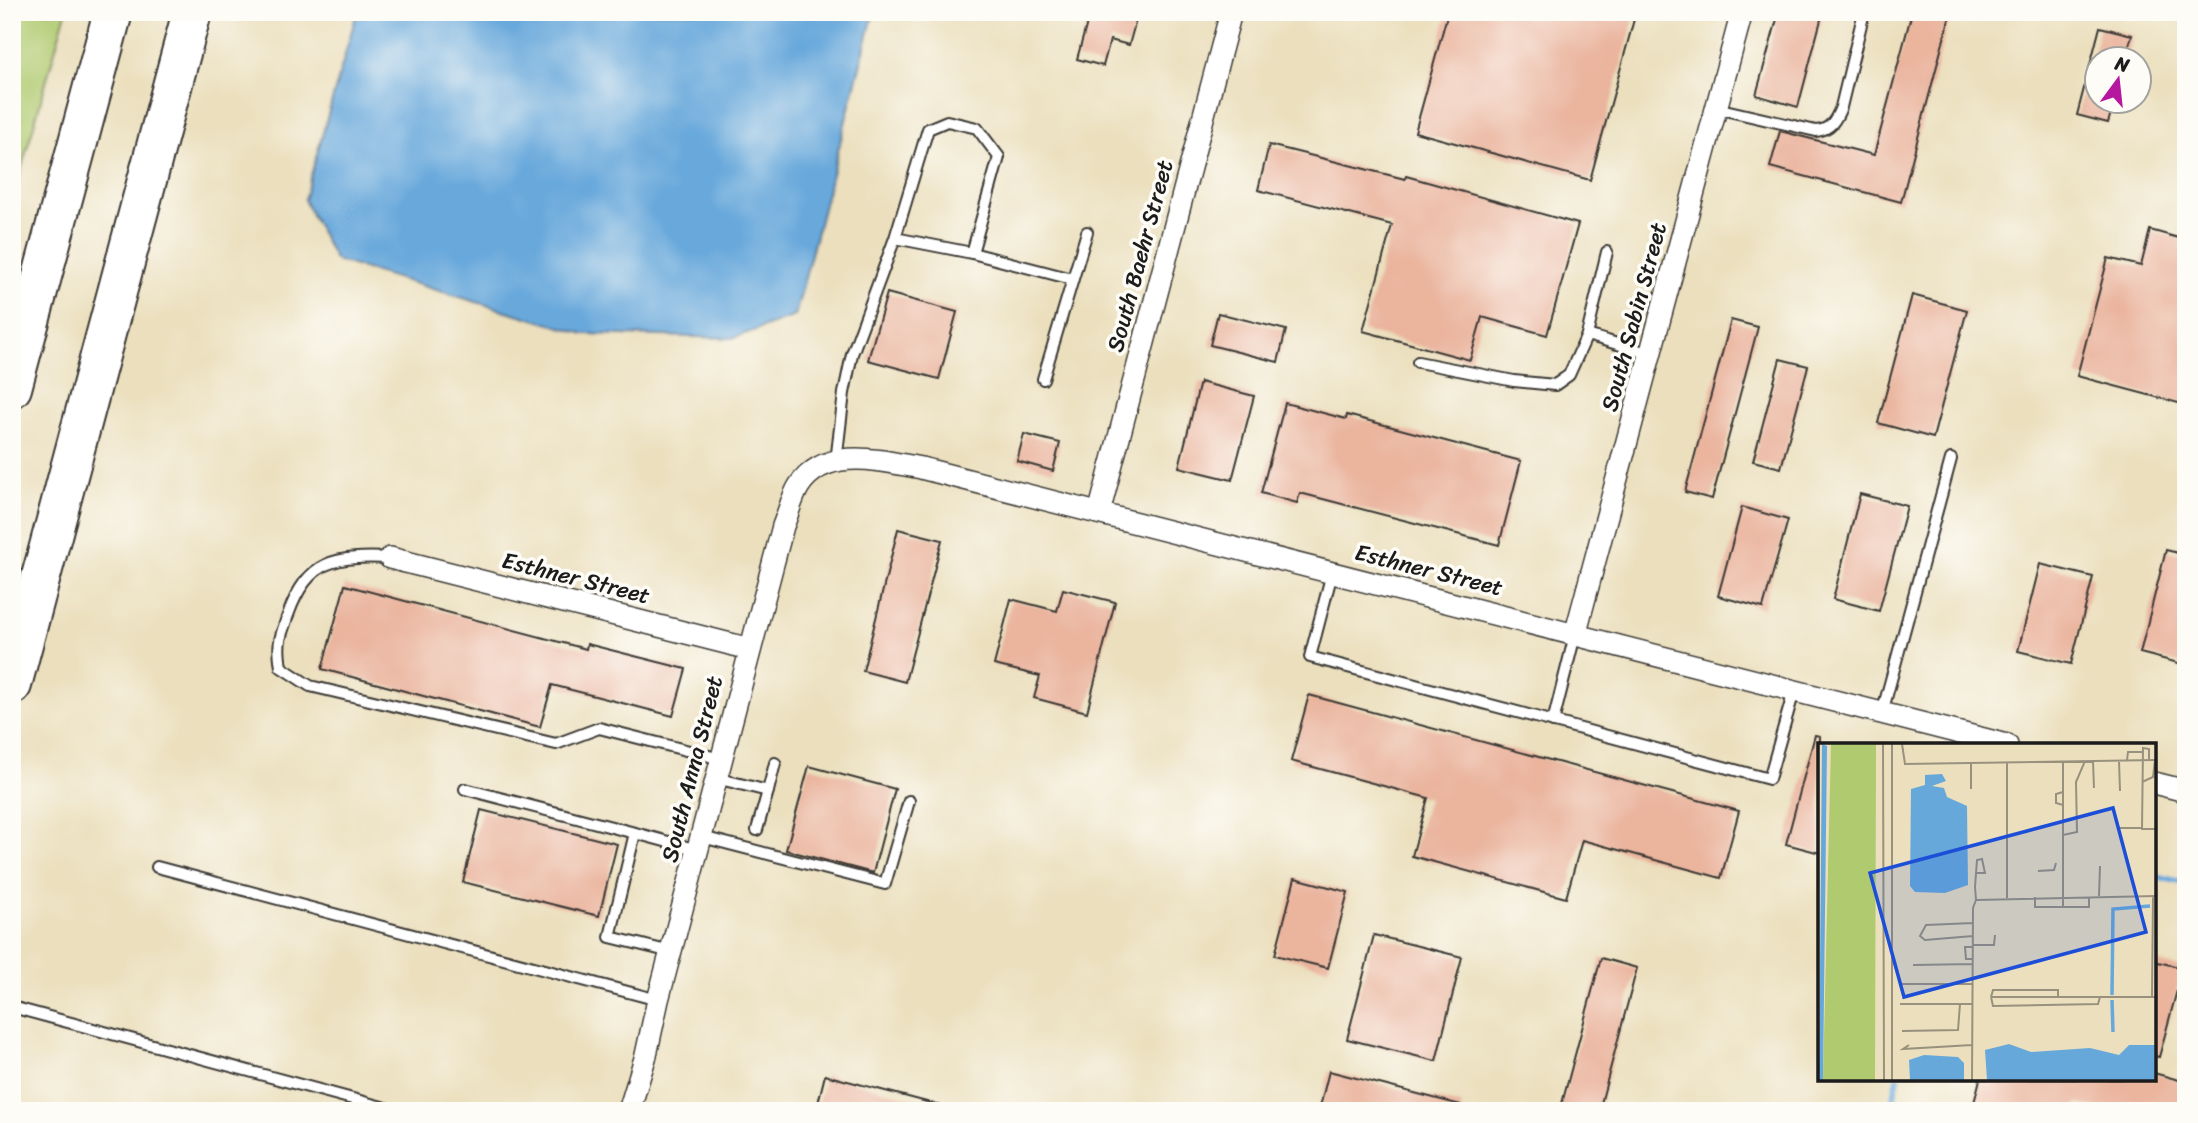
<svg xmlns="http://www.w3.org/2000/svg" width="2198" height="1123" font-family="Sriracha,sans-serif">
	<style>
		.green { fill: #b0ca6f; stroke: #667346; stroke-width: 2 }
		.water { fill: #67a8db; stroke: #42627c; stroke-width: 2 }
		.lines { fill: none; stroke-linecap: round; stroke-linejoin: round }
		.stream { stroke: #67a8db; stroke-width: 6 }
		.building { fill: #eab49d }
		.lane-casing { stroke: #3b3934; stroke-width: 14 }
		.street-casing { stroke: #3b3934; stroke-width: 24 }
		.highway-casing { stroke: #3b3934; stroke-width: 42 }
		.lane { stroke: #fff; stroke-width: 10 }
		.street { stroke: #fff; stroke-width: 21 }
		.highway { stroke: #fff; stroke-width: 38 }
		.labels { text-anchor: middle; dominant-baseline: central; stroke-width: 7; stroke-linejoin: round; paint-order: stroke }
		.street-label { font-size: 23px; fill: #1c1c1c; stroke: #fdfcf7 }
		.inset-river { fill: none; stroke: #67a8db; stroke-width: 3.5 }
		.inset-road { fill: none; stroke: #98917d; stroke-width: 2 }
		.view { fill: #1d4ed8; fill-opacity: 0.15; stroke: #1d4ed8; stroke-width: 3.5 }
		.inset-edge { fill: none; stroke: #1c1c1c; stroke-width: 3.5 }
	</style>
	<rect width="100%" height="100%" fill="#fdfcf7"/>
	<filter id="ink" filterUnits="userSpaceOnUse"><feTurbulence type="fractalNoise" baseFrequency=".0143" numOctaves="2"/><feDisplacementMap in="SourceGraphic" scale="14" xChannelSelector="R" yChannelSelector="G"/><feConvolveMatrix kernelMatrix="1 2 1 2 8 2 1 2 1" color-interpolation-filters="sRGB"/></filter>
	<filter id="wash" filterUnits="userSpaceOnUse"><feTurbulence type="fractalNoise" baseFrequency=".00686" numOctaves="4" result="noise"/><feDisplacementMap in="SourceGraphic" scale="28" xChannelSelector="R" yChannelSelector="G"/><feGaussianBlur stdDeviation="1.57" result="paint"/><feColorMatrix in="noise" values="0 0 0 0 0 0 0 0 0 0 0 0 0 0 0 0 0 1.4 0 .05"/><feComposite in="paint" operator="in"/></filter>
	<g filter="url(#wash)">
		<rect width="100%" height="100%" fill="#ebdfbd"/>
		<polygon class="green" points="12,12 66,12 12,202"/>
		<polygon class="water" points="357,12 874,12 795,316 733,338 584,334 335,260 304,200"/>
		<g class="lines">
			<g class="stream">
				<polyline points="2154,876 2186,883"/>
				<polyline points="1890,1111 1898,1079"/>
			</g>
		</g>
		<g id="blocks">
			<g class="building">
				<polygon points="1090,12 1108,12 1136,20 1129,45 1110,40 1103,66 1077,59"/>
				<polygon points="1448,12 1636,12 1590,180 1415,132"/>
				<polygon points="1779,12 1823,12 1798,107 1756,95"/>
				<polygon points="1912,12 1951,12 1901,202 1770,167 1780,131 1874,155"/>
				<polygon points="2100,27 2132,35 2125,60 2092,60 2096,60 2096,102 2114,102 2108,123 2077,115"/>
				<polygon points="1269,145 1405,179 1406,176 1578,224 1547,335 1482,317 1470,360 1363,331 1392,225 1258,190"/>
				<polygon points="2150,230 2186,240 2186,405 2077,376 2108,258 2141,266"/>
				<polygon points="887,293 957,312 939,379 868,360"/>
				<polygon points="1912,295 1967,310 1933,438 1878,423"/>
				<polygon points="1218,313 1286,330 1278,362 1210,345"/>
				<polygon points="1731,320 1758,327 1712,499 1685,492"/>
				<polygon points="1780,359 1808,366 1781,468 1753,461"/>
				<polygon points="1200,382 1254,396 1232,480 1179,467"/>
				<polygon points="1285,403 1346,419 1347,415 1521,461 1499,545 1300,493 1297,503 1261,493"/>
				<polygon points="1024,434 1060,443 1053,471 1017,461"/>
				<polygon points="1860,494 1907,506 1879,611 1833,599"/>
				<polygon points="1742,507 1788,520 1763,608 1718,596"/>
				<polygon points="898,529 942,540 905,682 863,671"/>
				<polygon points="2166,550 2186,555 2186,665 2140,653"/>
				<polygon points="2040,564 2093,577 2071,664 2018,651"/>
				<polygon points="345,585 586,649 587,644 686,669 673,716 552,685 540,727 322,669"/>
				<polygon points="1063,589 1115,602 1087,712 1034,698 1040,676 994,665 1011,599 1057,611"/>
				<polygon points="1309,695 1739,811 1721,878 1582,840 1566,898 1412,856 1428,798 1291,761"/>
				<polygon points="1815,735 1820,736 1820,853 1786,844"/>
				<polygon points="809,766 895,789 873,873 786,850"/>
				<polygon points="481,810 617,844 599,916 463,882"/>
				<polygon points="1295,878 1348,892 1328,968 1275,955"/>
				<polygon points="1374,935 1462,957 1436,1061 1347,1039"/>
				<polygon points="1601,958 1637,968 1599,1111 1560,1111"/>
				<polygon points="2154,961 2183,968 2159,1057 2154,1056"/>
				<polygon points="1329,1071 1461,1105 1460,1111 1319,1111"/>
				<polygon points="2154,1073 2186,1082 2186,1111 2106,1111 2077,1103 2075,1111 1972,1111 1980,1079 2154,1079"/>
				<polygon points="825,1075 942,1106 941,1111 816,1111"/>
			</g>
		</g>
	</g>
	<g filter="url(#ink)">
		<use href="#blocks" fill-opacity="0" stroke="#3b3934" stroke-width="2"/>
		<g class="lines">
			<g class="lane-casing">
				<g id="lane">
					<path d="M 1716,108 L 1816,131 C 1830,130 1836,120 1841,107 L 1864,12"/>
					<polyline points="1607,252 1587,335 1651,354"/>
					<polyline points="972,253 1072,279"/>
					<polyline points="1418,362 1514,381 1555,385 1569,375 1587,335"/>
					<polyline points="1043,379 1087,232"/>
					<polyline points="836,462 844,393 852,354 895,238 928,129 947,121 977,128 999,157 972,253 895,238"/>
					<path d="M 390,558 C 335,556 308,559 288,615 C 280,638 277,642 281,667 L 310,686 L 556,744 L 599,728 L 721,759"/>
					<polyline points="1332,573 1310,657 1769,779 1794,691"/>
					<polyline points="1882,713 1951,459"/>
					<polyline points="1553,722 1575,635"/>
					<polyline points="716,778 768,791 775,763"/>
					<polyline points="465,789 635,833"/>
					<polyline points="757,830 768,791"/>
					<polyline points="702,837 885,884 909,801"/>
					<polyline points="157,867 658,1000"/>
					<polyline points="671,952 610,937 635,833 698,850"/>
					<polyline points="12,1007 397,1111"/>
				</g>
			</g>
			<g class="street-casing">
				<g id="street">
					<polyline points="1099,513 1231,12"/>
					<polyline points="390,558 750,649"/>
					<polyline points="1575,635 1742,12"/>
					<polyline points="2154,783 2186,791"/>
					<path d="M 629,1111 L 646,1055 L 658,1000 L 783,526 C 788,514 792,497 799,486 C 826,445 881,461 921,468 L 2007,745"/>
				</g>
			</g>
			<g class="highway-casing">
				<g id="highway">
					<polyline points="12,388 113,12"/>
					<polyline points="12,685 192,12"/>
				</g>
			</g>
			<use href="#lane" class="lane"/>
			<use href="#street" class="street"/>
			<use href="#highway" class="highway"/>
		</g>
	</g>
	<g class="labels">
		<g class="street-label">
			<text transform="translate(1140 256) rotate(-75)">South Baehr Street</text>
			<text transform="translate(1634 317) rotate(-75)">South Sabin Street</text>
			<text transform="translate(1429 570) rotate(14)">Esthner Street</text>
			<text transform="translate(576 578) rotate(14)">Esthner Street</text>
			<text transform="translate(692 769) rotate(-76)">South Anna Street</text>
		</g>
	</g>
	<g transform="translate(1818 743)">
		<rect width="338" height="338" fill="#ebdfbd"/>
		<path d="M 13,1 L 58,1 L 57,337 L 5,337 Z" fill="#b0ca6f"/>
		<path d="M 4,1 L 9,3 L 5,337 L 1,337 ZM 124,31 L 128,38 L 114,43 L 126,45 L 129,54 L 149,63 L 150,142 L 127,150 L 97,149 L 92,143 L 93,46 L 107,42 L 107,32 ZM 191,301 L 213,309 L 272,305 L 301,312 L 311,302 L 338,302 L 338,337 L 169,337 L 167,307 ZM 106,312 L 140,314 L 146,320 L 146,337 L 92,337 L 91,317 Z" fill="#67a8db"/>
		<path class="inset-river" d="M 294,252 L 295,166 L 332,163M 294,257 L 295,289"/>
		<path class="inset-road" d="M 65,1 L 66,337M 74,1 L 74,337M 84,1 L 87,21 L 338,17M 309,17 L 310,9 L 324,9M 331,17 L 331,6 L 325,5 L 324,86 L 338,86M 245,18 L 245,164M 275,18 L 276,45M 301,18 L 302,48M 189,19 L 189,155M 324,39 L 335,34 L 337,17M 153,46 L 153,20M 245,62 L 238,60 L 238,51 L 245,49M 301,85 L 324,85M 245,92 L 259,89 L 258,39 L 267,18M 220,128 L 236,127 L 238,120M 158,130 L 167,130 L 164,116 L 159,117 L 157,144 L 158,157M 281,153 L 282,123M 217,154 L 217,164 L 271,164 L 271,154M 158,157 L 338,153M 155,180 L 108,182 L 102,193 L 107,197 L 155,193M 155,202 L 176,202 L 177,192M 155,204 L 147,204 L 148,216 L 155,216M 95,222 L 155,221M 82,241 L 155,241M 173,254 L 338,254M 173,254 L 175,263 L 280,261 L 282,254M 173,254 L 175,247 L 240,247 L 240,254M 334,254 L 335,153M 82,261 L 154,261M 84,288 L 140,287 L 142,261M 91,302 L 85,306 L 154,302M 154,337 L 155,165 L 158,157"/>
		<path class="view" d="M 295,65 L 328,189 L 86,254 L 52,130 Z"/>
		<rect width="338" height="338" class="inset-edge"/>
	</g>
	<rect width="2198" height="1123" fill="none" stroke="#fdfcf7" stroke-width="42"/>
	<g transform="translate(2118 80) rotate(15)"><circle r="33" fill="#fdfcf7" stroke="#a3a29f" stroke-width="2"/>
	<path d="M0-5L12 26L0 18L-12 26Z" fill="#b5179e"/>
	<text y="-10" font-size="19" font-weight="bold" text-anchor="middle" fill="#1c1c1c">N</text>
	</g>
</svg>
